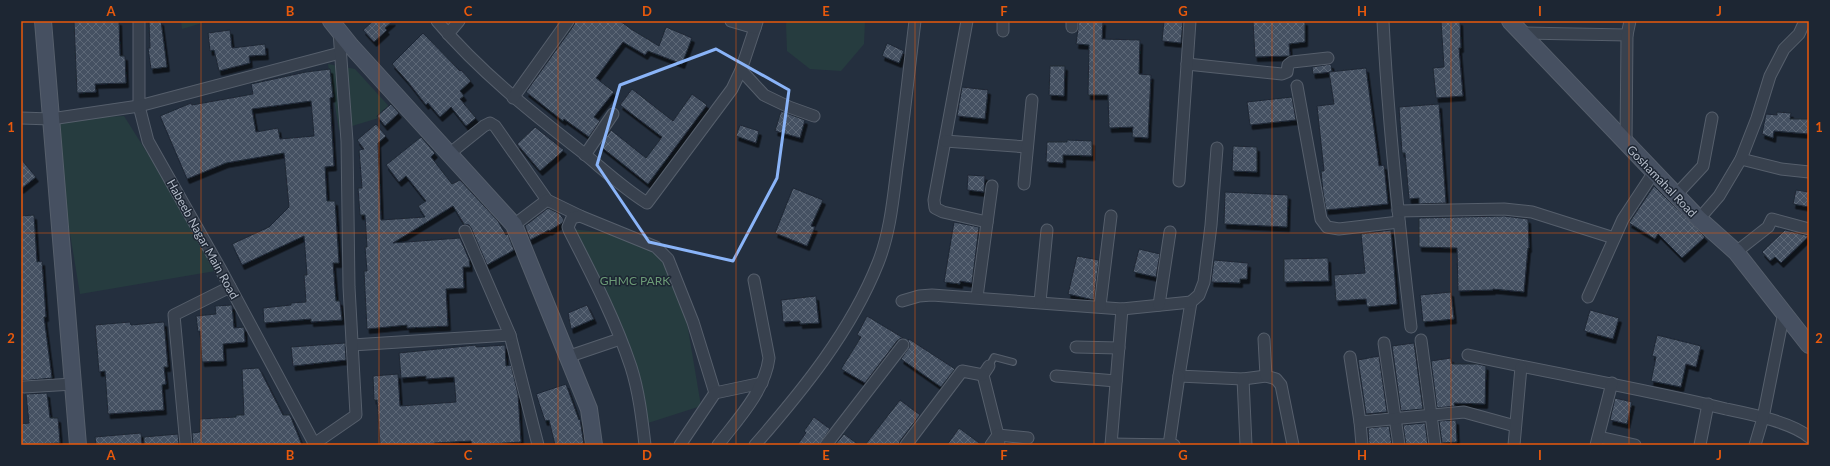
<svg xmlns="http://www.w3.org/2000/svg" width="1830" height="466" font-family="Lato,sans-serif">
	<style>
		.green { fill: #263c3f }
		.building { fill: url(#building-cross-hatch); stroke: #1f2835; fill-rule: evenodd; filter: url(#shadow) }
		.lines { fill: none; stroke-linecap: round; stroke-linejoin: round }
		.lane-casing { stroke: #565f6c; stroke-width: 8 }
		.street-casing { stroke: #565f6c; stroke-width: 13 }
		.secondary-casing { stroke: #565f6c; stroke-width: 18 }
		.lane { stroke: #38414e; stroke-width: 5.5 }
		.street { stroke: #38414e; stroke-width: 11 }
		.secondary { stroke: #465061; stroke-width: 16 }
		.marked { fill: none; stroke: #8ab4f8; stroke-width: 3; stroke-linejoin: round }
		.grid { fill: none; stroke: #e8590c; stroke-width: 1; stroke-opacity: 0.55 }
		.labels { text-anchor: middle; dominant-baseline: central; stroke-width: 3; stroke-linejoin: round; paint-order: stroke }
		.street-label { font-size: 12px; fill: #b4bcc9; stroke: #1d2633 }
		.park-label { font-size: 12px; fill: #6b9a76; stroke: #1d2633 }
		.neatline { fill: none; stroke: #e8590c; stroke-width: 1.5 }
		.grid-label { font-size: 13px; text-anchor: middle; font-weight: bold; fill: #e8590c }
	</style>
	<defs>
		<pattern id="building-cross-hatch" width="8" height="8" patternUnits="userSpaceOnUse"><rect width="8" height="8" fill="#455162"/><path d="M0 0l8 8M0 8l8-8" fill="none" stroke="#5d6877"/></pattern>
		<filter id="shadow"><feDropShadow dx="2.5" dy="4.5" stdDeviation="0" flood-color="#0009"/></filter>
	</defs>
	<rect width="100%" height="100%" fill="#242f3e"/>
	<g class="green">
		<polygon points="181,21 209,21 182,29"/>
		<polygon points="787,21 865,21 864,44 841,71 810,69 787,51 786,24"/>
		<polygon points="328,64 355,69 395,113 339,130"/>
		<polygon points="124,116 221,270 80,294 51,119"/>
		<polygon points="571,229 617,234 661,255 686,317 701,406 648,423 635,366"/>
	</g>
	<g class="building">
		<polygon points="74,21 119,21 120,56 125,56 126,83 95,84 96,92 77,93"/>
		<polygon points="149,21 161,21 167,67 151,69 148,48 150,48"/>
		<polygon points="373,21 393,21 385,28 387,30 374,42 363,30"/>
		<polygon points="575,21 620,21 631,29 659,46 666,27 692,38 682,64 648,51 645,55 623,42 596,78 614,92 594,117 600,121 589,137 564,119 563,121 526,92 574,25"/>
		<polygon points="1079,21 1103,21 1102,39 1140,40 1139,74 1151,75 1148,138 1132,137 1133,127 1109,128 1108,95 1088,95 1089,45 1076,44"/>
		<polygon points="1164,21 1183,21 1181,43 1162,41"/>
		<polygon points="1253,21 1305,21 1305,42 1289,44 1290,56 1288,56 1255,57"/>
		<polygon points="1441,21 1460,21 1461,48 1459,48 1463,96 1436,98 1433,68 1444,67"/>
		<polygon points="230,30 232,48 265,44 266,55 249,56 250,63 219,71 214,50 210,51 208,33"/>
		<polygon points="423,33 460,71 461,70 471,81 460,91 464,96 460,99 476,118 466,126 451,107 440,117 428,103 426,105 408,82 392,64"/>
		<polygon points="887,43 904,51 899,63 882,56"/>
		<polygon points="1331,64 1332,72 1313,74 1312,67"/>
		<polygon points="1050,66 1065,66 1064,96 1049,95"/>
		<polygon points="1366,68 1379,166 1384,165 1388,204 1326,210 1323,192 1321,171 1324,171 1317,106 1334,104 1329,72"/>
		<path d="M 330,69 L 333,97 L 330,98 L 334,166 L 325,167 L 327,201 L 335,201 L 339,263 L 333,263 L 336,301 L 340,301 L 342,320 L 311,322 L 311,319 L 264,323 L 263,308 L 291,305 L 291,303 L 306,302 L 304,275 L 307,275 L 304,236 L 242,265 L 232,244 L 269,227 L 289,207 L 284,153 L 226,163 L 187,179 L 160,116 L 191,103 L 192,105 L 253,94 L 251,84 L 306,72 ZM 311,101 L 314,136 L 280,139 L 278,128 L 256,132 L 252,109 Z"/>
		<polygon points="962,87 988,90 985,119 957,116"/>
		<polygon points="632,89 673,121 692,94 707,105 648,184 600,146 611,130 646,158 662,137 620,105"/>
		<polygon points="1292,97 1296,120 1250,125 1247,102"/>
		<polygon points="391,104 399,113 385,126 377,116"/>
		<polygon points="1439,104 1446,203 1419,204 1419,198 1409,199 1405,153 1402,153 1399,107"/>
		<polygon points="781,111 805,120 800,138 775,131"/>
		<polygon points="1777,112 1791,113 1790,119 1809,119 1809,134 1774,131 1773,138 1762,134 1766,114 1777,115"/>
		<polygon points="376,124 386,136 378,143 381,220 425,217 418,206 426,201 406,176 399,182 386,165 421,137 435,153 431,157 452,184 460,180 498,221 506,235 508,234 514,250 487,265 471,228 469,225 464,224 453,206 393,243 460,238 469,259 470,267 463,267 464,288 446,289 448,326 407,328 407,325 367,329 364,271 367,271 365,247 367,247 365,215 360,215 358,188 362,188 359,150 364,149 357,140"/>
		<polygon points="740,125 759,131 756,143 736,136"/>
		<polygon points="535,127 564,150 540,171 517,144"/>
		<polygon points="1067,140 1092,141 1092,156 1063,155 1063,163 1046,162 1047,142 1067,142"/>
		<polygon points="1233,146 1257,147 1257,172 1232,171"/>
		<polygon points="21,159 36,177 21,189"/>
		<polygon points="968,175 985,176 984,192 967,190"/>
		<polygon points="1654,186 1705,237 1682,258 1658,234 1655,239 1629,223"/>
		<polygon points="793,188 823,200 811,226 815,227 807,246 775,233"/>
		<polygon points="1796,190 1809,192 1809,207 1793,204"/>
		<polygon points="1225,192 1288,195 1287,227 1224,224"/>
		<polygon points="548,208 560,214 564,220 562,223 549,231 549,230 530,240 525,226"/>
		<polygon points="34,215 37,262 42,261 46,317 44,317 52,378 21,381 21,216"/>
		<polygon points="1504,216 1528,219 1529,248 1528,248 1524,292 1493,289 1493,290 1458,291 1457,248 1419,247 1419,218"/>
		<polygon points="954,222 979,227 972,283 960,281 960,284 944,282"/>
		<polygon points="1391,230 1397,304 1367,307 1366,299 1336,301 1334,275 1365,273 1361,234"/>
		<polygon points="1785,230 1809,236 1781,263 1775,257 1770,261 1762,252"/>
		<polygon points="1139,249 1160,254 1156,277 1133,272"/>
		<polygon points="1077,256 1099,260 1094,300 1068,294"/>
		<polygon points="1328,258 1329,281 1284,282 1284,259"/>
		<polygon points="1214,260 1248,263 1247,279 1240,279 1240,283 1211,282"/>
		<polygon points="1451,292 1454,319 1423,322 1420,295"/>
		<polygon points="816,296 819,323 800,324 800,321 783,322 781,300"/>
		<polygon points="232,305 234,328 244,327 245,342 223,344 224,361 202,362 200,331 198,332 196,316 216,314 215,306"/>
		<polygon points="587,305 594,319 571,329 568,313"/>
		<polygon points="1590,310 1619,318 1613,339 1584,331"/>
		<polygon points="867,316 905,339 901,338 897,341 865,383 841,369 861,337 857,335"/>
		<polygon points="130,322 131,325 164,322 168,367 164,367 166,384 162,385 164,410 108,414 105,371 99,372 95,325"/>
		<polygon points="1657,335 1701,346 1696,367 1686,364 1681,387 1651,381 1656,357 1652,356"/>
		<polygon points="909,339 955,369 941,387 901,359 910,346 908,340"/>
		<polygon points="345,343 346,360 293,366 291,347"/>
		<polygon points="1414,343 1423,409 1401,411 1392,346"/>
		<polygon points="476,345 476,347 505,345 506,366 511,365 518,394 521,442 472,445 471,441 434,443 434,445 380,445 377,400 374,400 373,376 398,374 400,406 456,402 454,377 426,379 426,376 401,378 399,353"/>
		<polygon points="1379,356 1387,412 1366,414 1358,360"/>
		<polygon points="1451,358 1452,364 1478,364 1486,366 1485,404 1454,403 1455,406 1437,408 1431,361"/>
		<polygon points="259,368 283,415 290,415 302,445 193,444 192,433 200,432 200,419 236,417 236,415 244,415 242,369"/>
		<polygon points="566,384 579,420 580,419 584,445 555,445 549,420 545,421 536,394"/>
		<polygon points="47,393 50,418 58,418 60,443 21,445 21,424 29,423 26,394"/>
		<polygon points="1615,398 1632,402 1627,424 1610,420"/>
		<polygon points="900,400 920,415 900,441 899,445 865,445"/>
		<polygon points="814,417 830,429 819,445 797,445 806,433 804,431"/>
		<polygon points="1456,420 1457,442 1442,443 1439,421"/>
		<polygon points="1425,423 1428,445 1406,445 1403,425"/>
		<polygon points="1389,426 1392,445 1369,445 1368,428"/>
		<polygon points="959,428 982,445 947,445"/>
		<polygon points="141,433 142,445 96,445 95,437"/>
		<polygon points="178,434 179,445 144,445 144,437"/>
		<polygon points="844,434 859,445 835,445"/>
	</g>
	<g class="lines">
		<g class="lane-casing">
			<polyline id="lane" points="989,366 994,357 1013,362"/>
		</g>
		<g class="street-casing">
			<g id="street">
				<polyline points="139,21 139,106 148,141 221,270 315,445"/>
				<path d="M 437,21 C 479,71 531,112 582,152 C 604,170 623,188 647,203 L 732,89 L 741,70 L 755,28"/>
				<polyline points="731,21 755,28 757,22"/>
				<polyline points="967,21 934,200 935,208 943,212 987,222"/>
				<path d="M 1383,21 C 1388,123 1399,225 1411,327"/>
				<polyline points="1072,27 1072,21"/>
				<polyline points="1003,31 1003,21"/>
				<polyline points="1521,33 1627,35 1630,21"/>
				<polyline points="448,34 459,21"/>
				<polyline points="1187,64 1282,74 1287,72 1288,65 1292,62 1328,58"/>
				<polyline points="741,70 764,95 789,107 814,116"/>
				<polyline points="1297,86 1321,219 1327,227 1339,229 1399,222"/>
				<polyline points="513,98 568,21"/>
				<polyline points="21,118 51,119 139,106 340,53"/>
				<polyline points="945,141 1027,147"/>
				<polyline points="1626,143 1627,35"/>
				<polyline points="1217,148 1211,225 1204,282 1199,295 1191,302 1179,376 1243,379 1266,376 1276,379 1281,385 1293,445"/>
				<polyline points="449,154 484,126 490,123 495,126 547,200 580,216"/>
				<polyline points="585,155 613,114"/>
				<polyline points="1741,159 1781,169 1809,172"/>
				<polyline points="1179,181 1190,21"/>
				<polyline points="1024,184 1032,100"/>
				<polyline points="1676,195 1703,166 1712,118"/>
				<polyline points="1398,211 1504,209 1532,212 1614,238"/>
				<polyline points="1699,219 1719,196 1741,159 1757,118 1770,76 1784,49 1799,34 1805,21"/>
				<polyline points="514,225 547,200"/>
				<polyline points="1736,252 1768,227 1772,219 1809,229"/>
				<polyline points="977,297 992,186"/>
				<polyline points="1588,297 1623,219 1654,172"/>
				<polyline points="902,301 919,296 932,295 1122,309 1191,302"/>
				<polyline points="1040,302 1047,230"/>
				<polyline points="1159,305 1170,232"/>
				<polyline points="1100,306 1111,216"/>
				<polyline points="510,335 538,445"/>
				<polyline points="1264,339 1266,376"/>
				<polyline points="1421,340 1435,445"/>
				<polyline points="1384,343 1399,445"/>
				<polyline points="352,345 510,335 465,231"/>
				<polyline points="1076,347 1119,348"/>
				<path d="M 1468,355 C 1554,374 1641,388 1726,409 C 1750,414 1791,422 1809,437"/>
				<polyline points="567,357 620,339"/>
				<polyline points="1350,357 1360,422 1362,445"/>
				<polyline points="989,366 983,375 998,435 999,445"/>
				<polyline points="1056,376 1116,381"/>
				<polyline points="1243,379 1246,445"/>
				<polyline points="24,387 73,384"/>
				<polyline points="1360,422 1464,412 1515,426"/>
				<polyline points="1599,437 1635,445"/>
				<polyline points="314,444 356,415 349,287 347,141 339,32"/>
				<polyline points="1111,444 1174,445"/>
				<polyline points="186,445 174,315 230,287"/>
				<path d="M 645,445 C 642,419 639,392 631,367 C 615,319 592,275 569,230 L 568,227 L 572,218 L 580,216 L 656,247 L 668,259 L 693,322 L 715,393"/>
				<polyline points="680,445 715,393 762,383"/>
				<path d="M 718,445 C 737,420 765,391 769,358 L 754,280"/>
				<path d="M 755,445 C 803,390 851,331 878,263 C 890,233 893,200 897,168 C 904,119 909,70 915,21"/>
				<polyline points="826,445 903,345"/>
				<polyline points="906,445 962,371 983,375"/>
				<polyline points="991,445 998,435 1028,438"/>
				<polyline points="1111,445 1122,309"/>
				<polyline points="1169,445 1179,376"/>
				<polyline points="1514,445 1521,367"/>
				<polyline points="1596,445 1612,383"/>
				<polyline points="1700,445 1708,404"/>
				<polyline points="1755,445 1763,418 1784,312"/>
			</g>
		</g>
		<g class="secondary-casing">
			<g id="secondary">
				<polyline points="43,21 78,445"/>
				<polyline points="331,21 351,46 514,225 589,409 594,445"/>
				<polyline points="1510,21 1699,219 1736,252 1809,345"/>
			</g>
		</g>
		<use href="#lane" class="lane"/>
		<use href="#street" class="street"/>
		<use href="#secondary" class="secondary"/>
	</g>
	<path class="marked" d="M 716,49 L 789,90 L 777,178 L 733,261 L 649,242 L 597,165 L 620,85 Z"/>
	<path class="grid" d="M 201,21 L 201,445M 379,21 L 379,445M 558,21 L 558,445M 736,21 L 736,445M 915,21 L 915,445M 1094,21 L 1094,445M 1272,21 L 1272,445M 1451,21 L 1451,445M 1629,21 L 1629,445M 21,233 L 1809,233"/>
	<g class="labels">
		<g class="street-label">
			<text transform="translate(1662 181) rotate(46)">Goshamahal Road</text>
			<text transform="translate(203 239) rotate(61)">Habeeb Nagar Main Road</text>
		</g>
		<g class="park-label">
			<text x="635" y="280">GHMC PARK</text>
		</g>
	</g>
	<rect width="1830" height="466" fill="none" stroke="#1d2633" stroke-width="44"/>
	<rect x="22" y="22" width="1786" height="422" class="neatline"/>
	<g class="grid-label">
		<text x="111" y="16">A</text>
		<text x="290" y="16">B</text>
		<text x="468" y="16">C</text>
		<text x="647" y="16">D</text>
		<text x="826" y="16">E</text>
		<text x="1004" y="16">F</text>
		<text x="1183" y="16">G</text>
		<text x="1362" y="16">H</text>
		<text x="1540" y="16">I</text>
		<text x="1719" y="16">J</text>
		<text x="11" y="132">1</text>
		<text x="1819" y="132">1</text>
		<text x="11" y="343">2</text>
		<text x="1819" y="343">2</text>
		<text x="111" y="460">A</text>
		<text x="290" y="460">B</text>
		<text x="468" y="460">C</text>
		<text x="647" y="460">D</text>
		<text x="826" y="460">E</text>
		<text x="1004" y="460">F</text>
		<text x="1183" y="460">G</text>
		<text x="1362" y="460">H</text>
		<text x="1540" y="460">I</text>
		<text x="1719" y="460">J</text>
	</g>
</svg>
